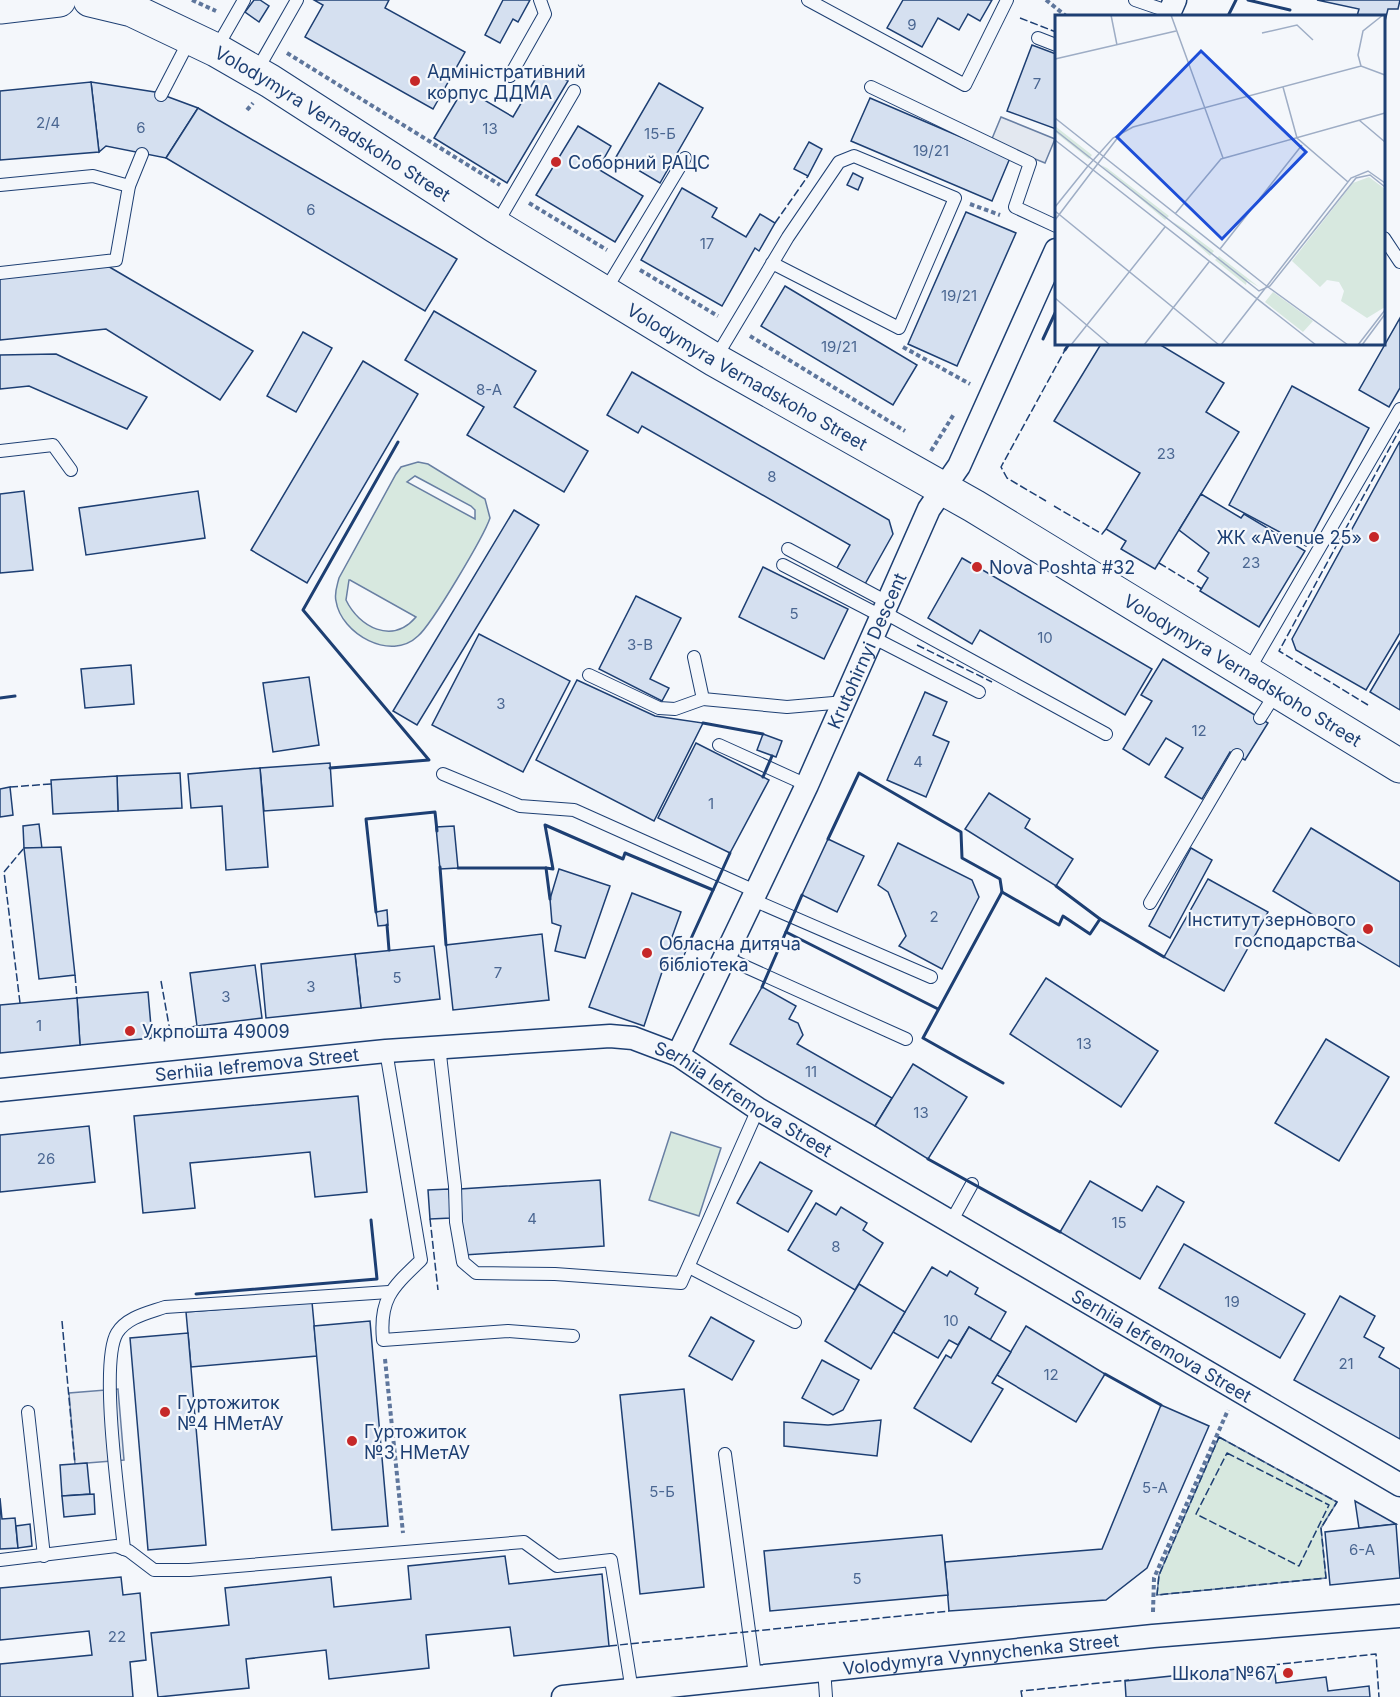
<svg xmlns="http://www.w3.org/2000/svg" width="1400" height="1697" font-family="Inter,sans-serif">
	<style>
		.green { fill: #d7e8df; stroke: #687fa3; stroke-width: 1.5; fill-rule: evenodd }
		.parking { fill: #e3e8f0; stroke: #687fa3; stroke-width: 1.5 }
		.building { fill: #d5e0f0; stroke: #1d3f73; stroke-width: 1.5 }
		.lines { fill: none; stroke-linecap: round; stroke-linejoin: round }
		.lane-casing { stroke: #1d3f73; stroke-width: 14 }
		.street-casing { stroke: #1d3f73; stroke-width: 25 }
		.secondary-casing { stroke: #1d3f73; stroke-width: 35 }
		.path { stroke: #5e769c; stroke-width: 4; stroke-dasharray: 4.5 3; stroke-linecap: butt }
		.lane { stroke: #f4f7fb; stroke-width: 12 }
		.street { stroke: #f4f7fb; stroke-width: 22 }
		.secondary { stroke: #f4f7fb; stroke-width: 33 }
		.fence { stroke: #1d3f73; stroke-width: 1.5; stroke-dasharray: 8 3; stroke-linecap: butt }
		.wall { stroke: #1d3f73; stroke-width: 3 }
		.poi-dot { fill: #c62828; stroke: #f4f7fb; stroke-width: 2 }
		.labels { text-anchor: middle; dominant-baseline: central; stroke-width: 4.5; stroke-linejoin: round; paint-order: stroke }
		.number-label { font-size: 15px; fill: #4b6792 }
		.poi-label { font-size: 18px; fill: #1d3f73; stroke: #f4f7fb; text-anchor: start }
		.street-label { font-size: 18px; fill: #1d3f73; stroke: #f4f7fb }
		.inset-road { fill: none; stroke: #9eadc5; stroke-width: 1.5 }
		.view { fill: #1d4ed8; fill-opacity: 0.15; stroke: #1d4ed8; stroke-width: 3 }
		.inset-edge { fill: none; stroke: #1d3f73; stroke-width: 3 }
	</style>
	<rect width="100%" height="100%" fill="#f4f7fb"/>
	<g class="green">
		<path d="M 418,462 L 428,464 L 485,499 L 490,518 C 484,536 432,624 418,636 C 391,662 341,634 336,601 C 334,593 337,586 339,578 L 396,474 L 401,467 ZM 415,476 L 471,506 L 475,510 L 475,519 L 407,482 ZM 349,580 L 350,580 L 416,617 C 392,645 359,627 346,600 Z"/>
		<polygon points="671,1132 721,1148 699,1216 649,1200"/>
		<polygon points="1219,1437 1337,1502 1321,1528 1326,1578 1157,1595 1159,1575"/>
	</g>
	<g class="parking">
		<polygon points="1001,117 1055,139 1045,163 991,141"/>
		<polygon points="118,1389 124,1460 75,1464 69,1393"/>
	</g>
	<g class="building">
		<polygon points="254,0 260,0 269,6 259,22 245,12"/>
		<polygon points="314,0 389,0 385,8 465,52 433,109 305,37 323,5"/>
		<polygon points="503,0 530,0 518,22 513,19 500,43 485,35"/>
		<polygon points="903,0 992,0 980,21 968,14 959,30 938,18 922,47 887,28"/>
		<polygon points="1317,0 1400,0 1398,9 1388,9 1384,25 1384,16 1357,16 1359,9"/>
		<polygon points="1032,45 1056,54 1056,129 1007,111"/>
		<polygon points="543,66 568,81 507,183 434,138 464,88 513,117"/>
		<polygon points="91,82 155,92 198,108 166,158 106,146 99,152"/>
		<polygon points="91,82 99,152 0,160 0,91"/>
		<polygon points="659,83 703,108 660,183 616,157"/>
		<polygon points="870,98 1010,158 992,201 851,141"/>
		<polygon points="198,108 457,259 425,311 166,158"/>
		<polygon points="578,126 611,146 598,169 643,196 615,242 536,195"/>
		<polygon points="809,142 822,149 808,176 794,169"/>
		<polygon points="853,173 863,178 858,190 847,185"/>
		<polygon points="682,188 717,208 712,217 746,237 760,214 775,223 759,251 755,248 722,306 641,260"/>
		<polygon points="966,212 1016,233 957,366 908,344"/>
		<polygon points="106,265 253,351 220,400 106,329 0,340 0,278"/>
		<polygon points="785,286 917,365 893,405 761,326"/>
		<polygon points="434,311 536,371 514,407 588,451 564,492 467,435 484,407 405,360"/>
		<polygon points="1400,318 1400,388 1389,407 1359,390"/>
		<polygon points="303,332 332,348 296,412 267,396"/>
		<polygon points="1101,344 1159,344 1224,383 1206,412 1239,432 1155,569 1121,549 1126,541 1106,529 1140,473 1054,421"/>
		<polygon points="56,354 147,397 127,429 29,386 0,389 0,355"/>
		<polygon points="363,361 418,394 307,583 251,550"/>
		<polygon points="632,372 889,520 893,534 865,584 837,568 850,545 642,426 638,433 607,415"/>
		<polygon points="1292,386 1369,428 1306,546 1229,505"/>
		<polygon points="1400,441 1400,633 1366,690 1296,650 1292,639"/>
		<polygon points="24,491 33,570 0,573 0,494"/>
		<polygon points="198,491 205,538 86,555 79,508"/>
		<polygon points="1201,494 1241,518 1244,514 1305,551 1259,627 1200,591 1208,578 1198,571 1209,553 1179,530"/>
		<polygon points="514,510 539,525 417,725 393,711"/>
		<polygon points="962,558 1152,669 1125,715 980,630 972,644 928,618"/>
		<polygon points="763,567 848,609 824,659 739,617"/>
		<polygon points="636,596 681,618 650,679 669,688 662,701 599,669"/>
		<polygon points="479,634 570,681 523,772 432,725"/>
		<polygon points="1400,641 1400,710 1370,692"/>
		<polygon points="1163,659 1268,723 1245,760 1230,752 1202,799 1165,777 1183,748 1166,738 1149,765 1123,749 1152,701 1141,695"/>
		<polygon points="131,665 134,704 85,708 81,669"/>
		<polygon points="309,677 319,745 273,752 263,683"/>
		<polygon points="577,680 655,716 703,723 654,821 536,760"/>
		<polygon points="925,692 947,702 933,735 949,742 926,797 887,780"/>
		<polygon points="763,734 782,741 776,757 757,750"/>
		<polygon points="696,743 769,780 730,853 658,818"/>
		<polygon points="330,763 333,806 264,811 260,768"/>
		<polygon points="260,768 268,867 226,870 222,806 191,808 188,774"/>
		<polygon points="180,773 182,808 118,811 117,776"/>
		<polygon points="117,776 118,811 53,814 51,780"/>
		<polygon points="10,787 13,815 0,817 0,789"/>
		<polygon points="989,793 1030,819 1025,828 1073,859 1056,886 965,829"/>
		<polygon points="39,824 42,849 24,848 23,826"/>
		<polygon points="454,826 458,868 440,869 436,827"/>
		<polygon points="1311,828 1400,882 1400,967 1273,891"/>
		<polygon points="828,839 864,856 837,912 802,895"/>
		<polygon points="898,843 972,880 979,897 942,969 899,946 906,936 888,892 878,885"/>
		<polygon points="61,847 75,975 39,979 24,848"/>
		<polygon points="1191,848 1212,860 1170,938 1149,926"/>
		<polygon points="559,869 610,886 585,958 555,951 561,926 552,923 550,899"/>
		<polygon points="1208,879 1268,912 1224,991 1164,957"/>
		<polygon points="632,893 681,912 672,937 689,943 679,968 665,963 644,1026 589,1007"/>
		<polygon points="387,910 388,925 378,926 376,912"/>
		<polygon points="542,934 549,1000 453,1010 446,945"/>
		<polygon points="434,946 440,999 361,1008 355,954"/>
		<polygon points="355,954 361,1008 266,1018 261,964"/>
		<polygon points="255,965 262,1018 197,1026 190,973"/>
		<polygon points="1046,978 1158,1051 1121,1107 1010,1034"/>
		<polygon points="762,987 796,1006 789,1019 798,1023 803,1035 797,1044 892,1098 875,1126 730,1044"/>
		<polygon points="148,992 152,1038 80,1045 77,998"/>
		<polygon points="77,998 80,1045 0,1053 0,1005"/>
		<polygon points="1326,1039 1389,1077 1339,1161 1275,1123"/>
		<polygon points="913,1064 967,1097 928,1159 875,1126"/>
		<polygon points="358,1096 367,1192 315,1197 310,1152 190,1163 195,1208 143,1213 134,1116"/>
		<polygon points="89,1126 95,1182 0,1192 0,1135"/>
		<polygon points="760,1162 812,1191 788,1232 737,1203"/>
		<polygon points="600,1180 604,1246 464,1255 460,1189"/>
		<polygon points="1090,1181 1142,1211 1157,1186 1184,1202 1140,1279 1060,1232"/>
		<polygon points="449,1189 451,1218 430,1219 428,1190"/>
		<polygon points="816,1203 836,1215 841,1207 867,1223 863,1230 883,1243 855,1290 788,1250"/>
		<polygon points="1184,1244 1305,1314 1280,1358 1159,1288"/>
		<polygon points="932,1267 947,1276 950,1271 978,1288 975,1294 1006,1312 990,1340 969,1327 958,1345 949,1340 938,1358 893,1332"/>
		<polygon points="859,1284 905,1312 871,1369 825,1341"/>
		<polygon points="1340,1296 1375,1316 1364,1337 1384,1348 1379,1357 1400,1369 1400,1439 1294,1380"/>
		<polygon points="312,1302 317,1356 191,1367 186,1312"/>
		<polygon points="711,1317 754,1341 732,1380 689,1356"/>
		<polygon points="370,1321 388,1526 332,1530 314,1326"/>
		<polygon points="1026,1326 1105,1374 1076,1422 997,1375"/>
		<polygon points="969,1327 1011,1352 992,1383 1003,1389 971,1442 914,1408 946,1355 951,1358"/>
		<polygon points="188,1333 206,1545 148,1550 130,1338"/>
		<polygon points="822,1360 859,1380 843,1410 833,1415 802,1398"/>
		<polygon points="684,1389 704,1587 640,1594 620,1395"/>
		<polygon points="1161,1405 1209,1426 1147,1568 1106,1600 949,1611 945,1562 1102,1549"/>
		<polygon points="881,1420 877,1456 784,1446 784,1422 828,1425"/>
		<polygon points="87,1463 90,1494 62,1496 60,1465"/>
		<polygon points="94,1494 95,1514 64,1517 62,1496"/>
		<polygon points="0,1498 2,1519 15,1518 18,1548 0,1549"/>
		<polygon points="1355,1501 1396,1524 1359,1528"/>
		<polygon points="30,1524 32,1546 18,1548 16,1526"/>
		<polygon points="1396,1524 1400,1578 1330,1585 1325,1532"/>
		<polygon points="942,1535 948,1595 770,1611 764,1551"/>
		<polygon points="505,1556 509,1584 602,1574 609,1646 514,1656 510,1627 426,1635 429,1668 329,1679 326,1650 246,1659 249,1688 158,1697 151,1633 229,1625 225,1588 331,1577 334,1607 411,1599 408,1566"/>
		<polygon points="121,1577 123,1595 140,1593 146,1660 130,1662 133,1697 0,1697 0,1664 92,1655 89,1631 0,1640 0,1588"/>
		<polygon points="1274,1665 1276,1683 1326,1677 1328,1691 1369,1686 1370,1697 1126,1697 1125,1681"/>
	</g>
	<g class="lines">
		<g class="lane-casing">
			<g id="lane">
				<polyline points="808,0 965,85 1007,0"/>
				<polyline points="1135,0 1170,12"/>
				<polyline points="1038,38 1056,45"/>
				<polyline points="216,49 244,0"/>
				<polyline points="256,72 297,0"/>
				<polyline points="510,76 545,14 540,0"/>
				<polyline points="871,87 1030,163 1015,207 1056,226"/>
				<polyline points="161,95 190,39"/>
				<polyline points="0,185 93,176 129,186"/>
				<polyline points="496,225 574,91"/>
				<polyline points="1384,238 1400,262"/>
				<polyline points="0,273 116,260 129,186 142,154"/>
				<polyline points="605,291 685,158"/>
				<polyline points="715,359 788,237 839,162 854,156 955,198 899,328 772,263"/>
				<polyline points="0,451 53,445 71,470"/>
				<polyline points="788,549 889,603"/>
				<polyline points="783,565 883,617"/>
				<polyline points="885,613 1106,734"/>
				<polyline points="874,638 979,692"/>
				<polyline points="694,657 703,699 787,707 845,702"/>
				<polyline points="1247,673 1400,409"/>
				<polyline points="589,675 659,708 675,709 703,699"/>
				<polyline points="1260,718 1276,693"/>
				<polyline points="719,745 807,785"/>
				<polyline points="443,774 520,806 574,810 755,891"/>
				<polyline points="751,899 931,977"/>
				<polyline points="1150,903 1237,755"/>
				<polyline points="724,957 906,1039"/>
				<polyline points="439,1046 455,1186 456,1222 463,1262 476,1273 555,1274 681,1283 758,1109"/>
				<path d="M 386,1051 L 421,1260 C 393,1287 379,1298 383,1340 L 508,1331 L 573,1336"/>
				<polyline points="951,1222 972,1184"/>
				<polyline points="689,1267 795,1322"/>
				<polyline points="28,1412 44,1556"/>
				<polyline points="725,1454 755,1675"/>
				<path d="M 124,1549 C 120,1508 99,1363 117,1333 C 127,1317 148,1313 165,1307 L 389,1292"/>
				<polyline points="0,1560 116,1546 129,1551 154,1570 189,1570 524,1542 557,1566 611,1560 632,1691"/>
				<polyline points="824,1668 826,1697"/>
			</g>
		</g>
		<g class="street-casing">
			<g id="street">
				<polyline points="1168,16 1175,0"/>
				<path id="s1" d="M 678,1055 L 807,785 L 929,509 L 959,466 L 1056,250"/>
				<path id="s2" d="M 0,1090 L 386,1051 L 610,1036 L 633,1038 L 678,1055 L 758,1109 L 1400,1485"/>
				<path id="s3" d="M 563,1697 L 1153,1636 L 1400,1616"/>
			</g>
		</g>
		<g class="secondary-casing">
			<g id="secondary">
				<path id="s4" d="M 90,0 L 132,10 L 216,50 L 270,81 L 495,226 L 715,360 L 974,506 L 1400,766"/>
				<polyline points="0,7 59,0"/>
			</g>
		</g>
		<g class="path">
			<polyline points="192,0 216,11"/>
			<polyline points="1046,0 1066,16"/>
			<polyline points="287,53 500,185"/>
			<polyline points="247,110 253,103"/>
			<polyline points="529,203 607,250"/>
			<polyline points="970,204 1000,215"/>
			<polyline points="640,270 718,316"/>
			<polyline points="750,336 905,431"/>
			<polyline points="903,347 970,384"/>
			<polyline points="931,451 954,414"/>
			<polyline points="385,1359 403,1533"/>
			<polyline points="1153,1612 1154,1578 1228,1410"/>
		</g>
		<use href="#lane" class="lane"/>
		<use href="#street" class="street"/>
		<use href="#secondary" class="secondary"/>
		<g class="fence">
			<polyline points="1020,18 1056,32"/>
			<polyline points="775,223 808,176"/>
			<polyline points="1046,501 1007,478 1001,467 1065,350"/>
			<polyline points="1054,506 1102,534 1106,529"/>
			<polyline points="1159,563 1202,589"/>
			<polyline points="917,645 992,682"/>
			<polyline points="1368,705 1279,651 1400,429"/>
			<polyline points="10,787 51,784"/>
			<polyline points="75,975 77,998"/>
			<polyline points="161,981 170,1031"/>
			<polyline points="20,1003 4,872 24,848"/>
			<polyline points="149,1039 170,1031 197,1026"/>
			<polyline points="430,1219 438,1290"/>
			<polyline points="62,1321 75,1464"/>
			<polygon points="1219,1437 1337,1502 1321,1528 1326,1578 1157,1595 1159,1575"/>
			<polygon points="1227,1453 1329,1505 1299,1566 1196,1514"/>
			<polyline points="609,1646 949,1611"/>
			<polyline points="1272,1665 1376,1654 1379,1697"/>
			<polyline points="1022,1697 1021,1691 1129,1680"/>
		</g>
		<g class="wall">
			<polyline points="1248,0 1290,10"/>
			<polyline points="1228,16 1236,0"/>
			<polyline points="1043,339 1056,311"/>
			<polyline points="1065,350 1069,344"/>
			<polyline points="0,698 15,696"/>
			<polyline points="703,723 763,734"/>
			<polyline points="330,768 429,760 303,610 398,442"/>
			<polyline points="763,777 772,756"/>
			<polyline points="828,839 859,773 961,832 962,858 1000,879 1002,892 923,1038 1003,1083"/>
			<polyline points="440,867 446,945"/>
			<polyline points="458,868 546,868 550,899"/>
			<polyline points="546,868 553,869 545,825 623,859 625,853 713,890"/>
			<polyline points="1056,886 1100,919 1164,957"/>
			<polyline points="1002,892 1059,925 1063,916 1090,934 1100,919"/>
			<polyline points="376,912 366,819 435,812 437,831"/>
			<polyline points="387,925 389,950"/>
			<polyline points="786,932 938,1009"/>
			<polyline points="689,943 730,853"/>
			<polyline points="762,987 802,895"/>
			<polyline points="928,1159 1060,1232"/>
			<polyline points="196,1294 377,1279 371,1220"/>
			<polyline points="1105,1374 1161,1405"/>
		</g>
	</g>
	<g class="poi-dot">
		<circle cx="415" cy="81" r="6"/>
		<circle cx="556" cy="162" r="6"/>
		<circle cx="1374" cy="537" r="6"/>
		<circle cx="977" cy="567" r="6"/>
		<circle cx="1368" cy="929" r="6"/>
		<circle cx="647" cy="953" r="6"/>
		<circle cx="130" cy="1031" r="6"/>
		<circle cx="165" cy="1412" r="6"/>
		<circle cx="352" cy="1441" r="6"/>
		<circle cx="1288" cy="1673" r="6"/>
	</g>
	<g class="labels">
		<g class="number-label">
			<text x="912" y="24">9</text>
			<text x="1037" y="83">7</text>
			<text x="48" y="122">2/4</text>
			<text x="141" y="127">6</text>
			<text x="490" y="128">13</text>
			<text x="660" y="133">15-Б</text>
			<text x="931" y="150">19/21</text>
			<text x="311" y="209">6</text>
			<text x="707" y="243">17</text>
			<text x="959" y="295">19/21</text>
			<text x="839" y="346">19/21</text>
			<text x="489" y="389">8-А</text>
			<text x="1166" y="453">23</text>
			<text x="772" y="476">8</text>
			<text x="1251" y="562">23</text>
			<text x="794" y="613">5</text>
			<text x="1045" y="637">10</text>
			<text x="640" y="644">3-В</text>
			<text x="501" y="703">3</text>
			<text x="1199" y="730">12</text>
			<text x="918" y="761">4</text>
			<text x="711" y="803">1</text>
			<text x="934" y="916">2</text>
			<text x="498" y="972">7</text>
			<text x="397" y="977">5</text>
			<text x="311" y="986">3</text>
			<text x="226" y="996">3</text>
			<text x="39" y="1025">1</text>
			<text x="1084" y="1043">13</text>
			<text x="811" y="1071">11</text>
			<text x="921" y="1112">13</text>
			<text x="46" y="1158">26</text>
			<text x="532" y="1218">4</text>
			<text x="1119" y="1222">15</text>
			<text x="836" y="1246">8</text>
			<text x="1232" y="1301">19</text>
			<text x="951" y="1320">10</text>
			<text x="1346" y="1363">21</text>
			<text x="1051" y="1374">12</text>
			<text x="1155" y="1487">5-А</text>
			<text x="662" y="1491">5-Б</text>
			<text x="1362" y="1549">6-А</text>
			<text x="857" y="1578">5</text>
			<text x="117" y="1636">22</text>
		</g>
		<g class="poi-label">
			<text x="427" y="71">Адміністративний<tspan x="427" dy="21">корпус ДДМА</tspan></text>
			<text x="568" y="162">Соборний РАЦС</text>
			<text x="1362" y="537" text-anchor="end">ЖК «Avenue 25»</text>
			<text x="989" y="567">Nova Poshta #32</text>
			<text x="1356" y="919" text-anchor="end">Інститут зернового<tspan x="1356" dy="21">господарства</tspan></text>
			<text x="659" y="943">Обласна дитяча<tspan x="659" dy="21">бібліотека</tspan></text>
			<text x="142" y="1031">Укрпошта 49009</text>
			<text x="177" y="1402">Гуртожиток<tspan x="177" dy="21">№4 НМетАУ</tspan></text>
			<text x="364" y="1431">Гуртожиток<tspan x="364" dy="21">№3 НМетАУ</tspan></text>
			<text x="1276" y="1673" text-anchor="end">Школа №67</text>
		</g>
		<g class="street-label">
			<text stroke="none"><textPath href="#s4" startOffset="274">Volodymyra Vernadskoho Street</textPath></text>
			<text stroke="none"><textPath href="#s4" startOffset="760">Volodymyra Vernadskoho Street</textPath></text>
			<text stroke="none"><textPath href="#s1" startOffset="446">Krutohirnyi Descent</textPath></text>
			<text stroke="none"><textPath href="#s4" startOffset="1336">Volodymyra Vernadskoho Street</textPath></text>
			<text stroke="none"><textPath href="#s2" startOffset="258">Serhiia Iefremova Street</textPath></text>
			<text stroke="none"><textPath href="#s2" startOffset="762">Serhiia Iefremova Street</textPath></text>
			<text stroke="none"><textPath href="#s2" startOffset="1248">Serhiia Iefremova Street</textPath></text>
			<text stroke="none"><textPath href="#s3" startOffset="420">Volodymyra Vynnychenka Street</textPath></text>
		</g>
	</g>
	<g transform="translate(1055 15)">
		<rect width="330" height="330" fill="#f4f7fb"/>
		<path d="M 0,111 L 37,140 L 34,144 L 0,117 ZM 46,150 L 52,153 L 114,201 L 110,205 ZM 314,162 L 330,174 L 330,292 L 312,303 L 286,286 L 289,276 L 284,267 L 272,265 L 265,272 L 237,246 L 298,168 ZM 118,207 L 128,213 L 159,236 L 155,241 ZM 164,241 L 204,272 L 192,265 L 191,270 L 160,245 ZM 218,277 L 258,306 L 248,317 L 210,287 Z" fill="#d7e8df"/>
		<path class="inset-road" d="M 56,0 L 62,30M 116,0 L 168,143M 207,18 L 242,10 L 258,25M 0,44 L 121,16M 306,51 L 303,40 L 308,16 L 328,0M 228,72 L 242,123 L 293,167M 0,103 L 209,269 L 293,330M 304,105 L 330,127M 0,115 L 204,276 L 215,271 L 301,163 L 315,160 L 330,172M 0,125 L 261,330M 33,151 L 58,123 L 78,112 L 306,51 L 330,60M 38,155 L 64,121M 0,192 L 33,151M 0,196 L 164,330M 120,199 L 166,144 L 330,98M 0,205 L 38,155M 165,234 L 247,130M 0,283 L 55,330M 16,330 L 110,212M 89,330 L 154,247M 166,330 L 296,163 L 313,156 L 330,168M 303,330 L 330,295M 307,330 L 330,299"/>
		<path class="view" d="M 146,36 L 251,137 L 167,224 L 62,122 Z"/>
		<rect width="330" height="330" class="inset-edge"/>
	</g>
</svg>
